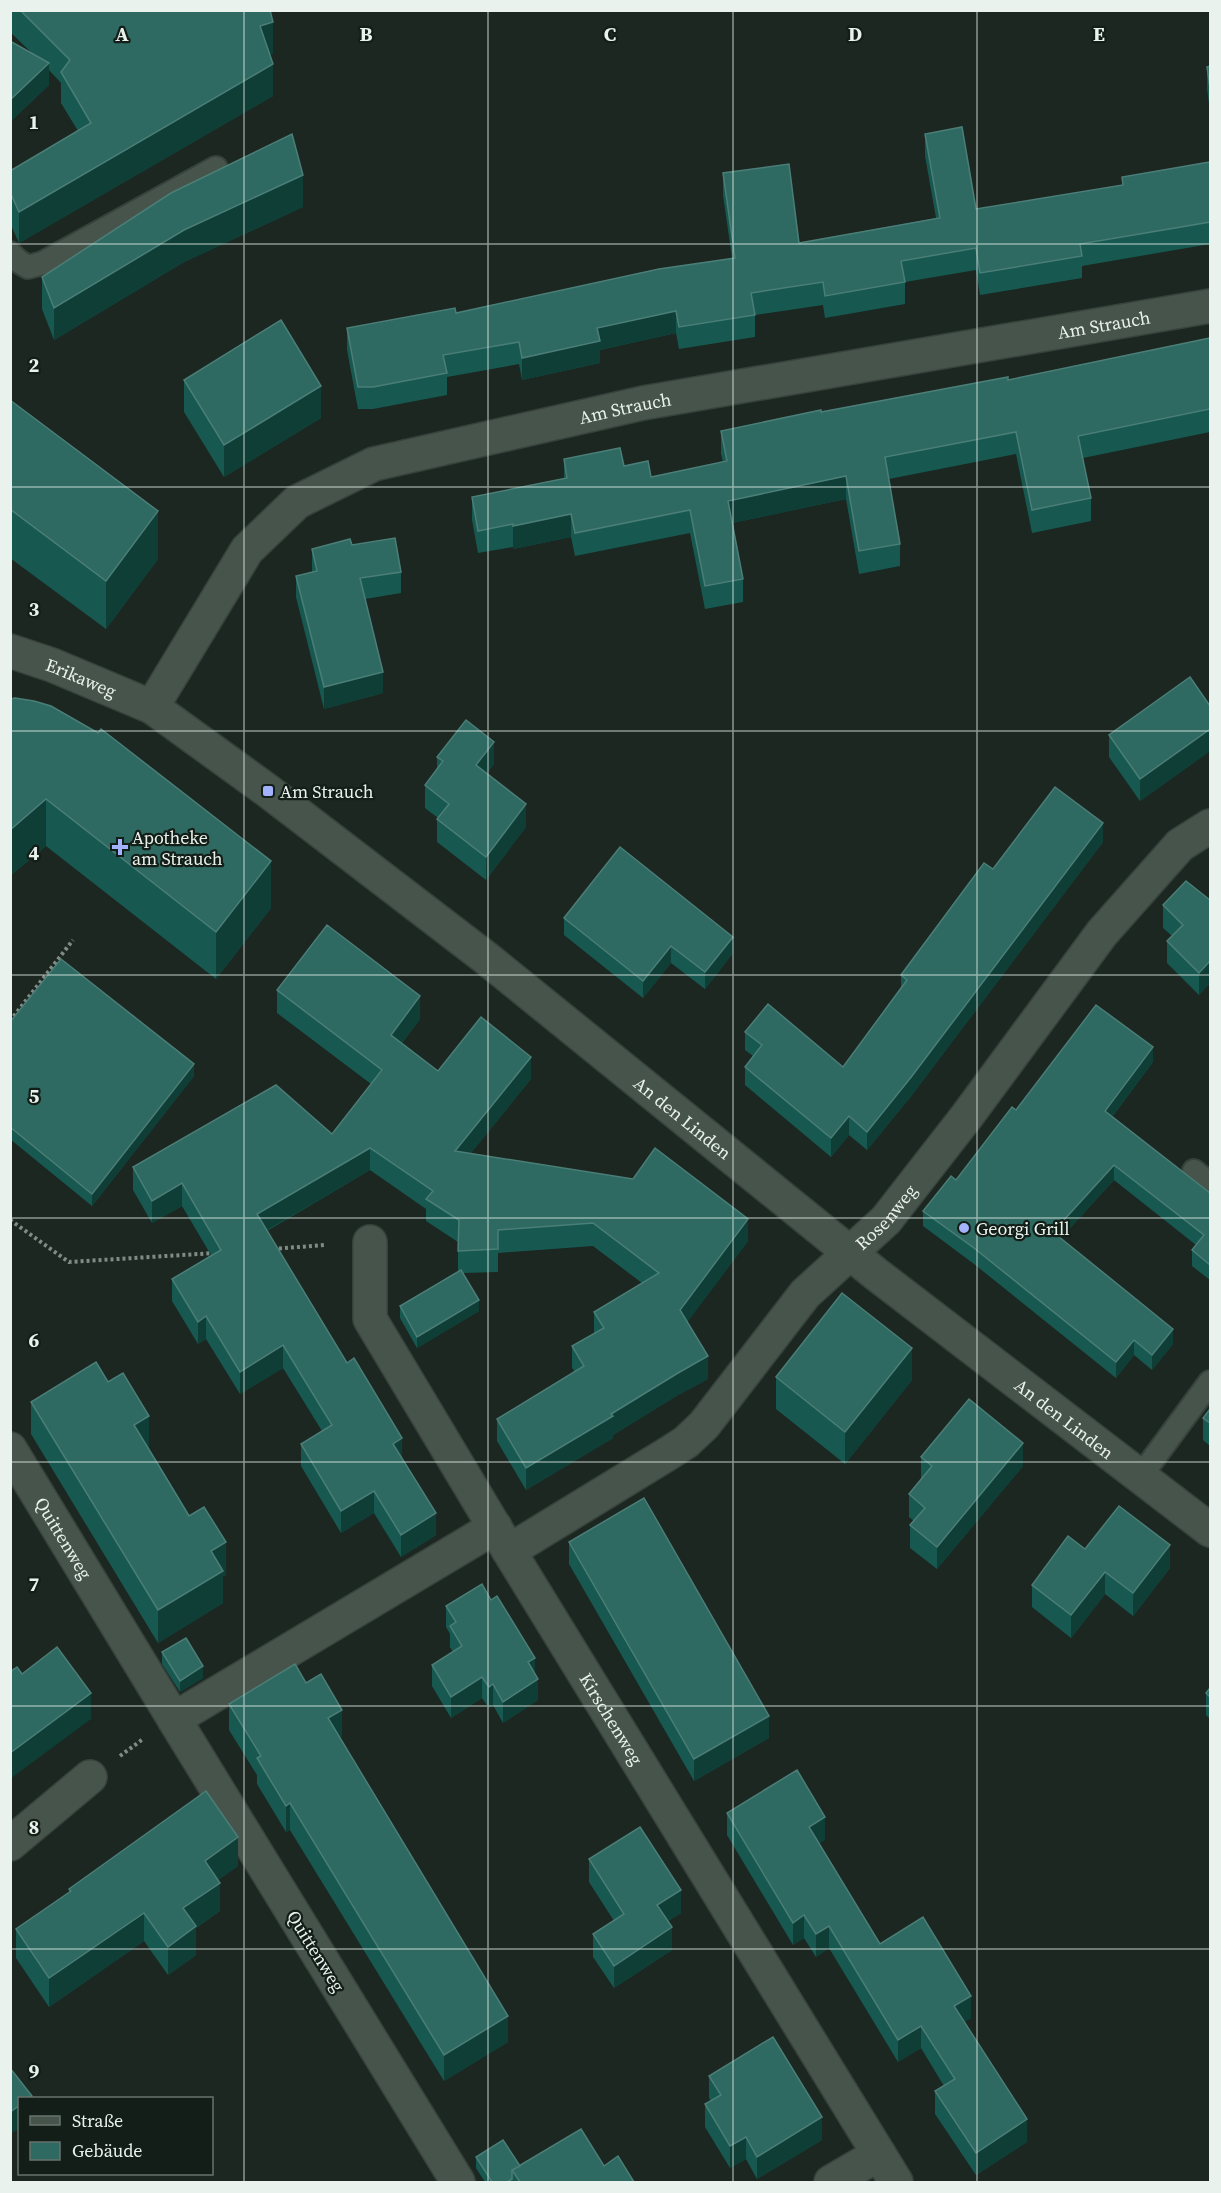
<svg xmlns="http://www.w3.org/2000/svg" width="1221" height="2193" font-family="'Source Serif 4',serif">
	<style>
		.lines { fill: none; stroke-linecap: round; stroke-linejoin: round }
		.service-casing { stroke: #37423c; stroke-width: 26 }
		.minor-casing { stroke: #37423c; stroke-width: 36 }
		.path { stroke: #818b85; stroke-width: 4; stroke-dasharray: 3 3; stroke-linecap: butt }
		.service { stroke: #47544c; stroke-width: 22 }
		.minor { stroke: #47544c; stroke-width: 33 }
		.wall { fill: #175951 }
		.shaded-wall { fill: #0f3e36 }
		.building { fill: #2e6962; stroke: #4b7e77; stroke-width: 1.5 }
		.grid { fill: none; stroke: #eaf2ed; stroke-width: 1.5; stroke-opacity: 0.55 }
		.poi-dot { fill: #a2b2fd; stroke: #121e17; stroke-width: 2 }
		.labels { text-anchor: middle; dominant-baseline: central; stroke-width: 4.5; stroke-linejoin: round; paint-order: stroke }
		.street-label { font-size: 18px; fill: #eaf2ed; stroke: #121e17 }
		.poi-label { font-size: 18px; fill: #eaf2ed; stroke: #121e17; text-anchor: start }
		.grid-label { font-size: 20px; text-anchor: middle; font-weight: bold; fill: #eaf2ed; stroke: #121e17; stroke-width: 4.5; stroke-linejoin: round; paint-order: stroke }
	</style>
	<rect width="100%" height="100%" fill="#1b2720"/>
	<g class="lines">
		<g class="service-casing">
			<g id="service">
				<polyline points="10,253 18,261 28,267 43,263 216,168"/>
				<polyline points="1194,1171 1210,1184"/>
				<polyline points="1140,1477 1210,1382"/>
			</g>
		</g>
		<g class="minor-casing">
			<g id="minor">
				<path id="s1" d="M 10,651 L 52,665 L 152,707 L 268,791 L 486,958 L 876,1274 L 1210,1530"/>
				<path id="s2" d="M 152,707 L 247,550 L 297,502 L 374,464 L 643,403 L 1210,306"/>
				<path id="s3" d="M 370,1242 L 370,1319 L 509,1551 L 896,2182"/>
				<path id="s4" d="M 10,1449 L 174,1719"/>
				<path id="s5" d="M 509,1551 L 669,1453 L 686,1442 L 704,1425 L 805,1294 L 886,1220 L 967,1116 L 1102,933 L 1180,845 L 1210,826"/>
				<polyline points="10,1844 90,1777"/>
				<polyline points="458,2182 174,1719 495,1527"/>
				<polyline points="831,2182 879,2154"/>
			</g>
		</g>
		<g class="path">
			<polyline points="10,1021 73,940"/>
			<polyline points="10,1220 69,1262 215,1253"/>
			<polyline points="273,1249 324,1245"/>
			<polyline points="120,1756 143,1739"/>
		</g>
		<use href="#service" class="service"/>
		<use href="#minor" class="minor"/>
	</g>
	<g class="wall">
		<polygon points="10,10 270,10 273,54 270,54 273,96 19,243 10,223 10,171 78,131 61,103 61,83 49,70 49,85 10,122 10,41 32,53 10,32"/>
		<polygon points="1210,66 1210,111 1207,89 1207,67"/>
		<polygon points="925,134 976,209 1122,185 1122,177 1210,162 1210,244 1082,266 1082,278 980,295 976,270 905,282 905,304 825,318 823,305 755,315 755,337 679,349 676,333 600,350 600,363 522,380 519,364 447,377 447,395 373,409 358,409 347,350 347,328 456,313 732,258 723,195 723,173 799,243 936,218 925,156"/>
		<polygon points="303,207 184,262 54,340 42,309 42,277"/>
		<polygon points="1210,338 1210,432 1083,458 1091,498 1091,521 1032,533 1016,454 889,479 900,544 900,566 859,574 846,499 732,523 743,579 743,602 705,609 690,533 575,556 571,537 513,549 513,547 478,553 472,520 472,497 564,479 564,459 624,466 651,477 723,462 721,454 721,431 821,412 1008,380"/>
		<polygon points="184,380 321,418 224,477 184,412"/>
		<polygon points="10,400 158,559 106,629 10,558"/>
		<polygon points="352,545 401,572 401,593 365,599 383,693 324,709 296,597 296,576 312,572 312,549"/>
		<polygon points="10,699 271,908 216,979 46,846 10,876"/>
		<polygon points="1210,706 1210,751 1140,801 1109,757 1109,735"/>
		<polygon points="437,757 494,764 487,773 526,827 486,880 437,842 437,819 438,818 425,808 425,785 437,769"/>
		<polygon points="1103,842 912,1095 867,1150 849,1135 831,1157 745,1085 745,1067 753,1056 745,1050 745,1032 843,1067 901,987 901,975 993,869"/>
		<polygon points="1210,900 1210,983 1199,995 1167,963 1167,941 1172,936 1163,928 1163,905"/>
		<polygon points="564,918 733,953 705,989 671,963 643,998 564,935"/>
		<polygon points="277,990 420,1019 402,1043 438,1071 531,1079 471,1153 748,1241 687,1322 708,1379 678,1395 613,1435 613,1438 526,1490 497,1441 497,1419 575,1372 572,1368 572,1346 594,1334 594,1312 642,1283 593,1246 498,1253 498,1272 463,1273 479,1311 417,1348 400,1318 400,1306 458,1271 458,1242 426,1221 426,1209 370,1170 267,1231 402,1460 436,1535 401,1557 374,1513 341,1533 301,1466 301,1444 322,1431 283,1368 240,1394 206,1339 198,1344 172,1301 172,1279 211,1255 182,1206 152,1223 133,1190 133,1167 332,1134 371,1084 277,1013"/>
		<polygon points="10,1022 194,1076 92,1206 10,1139"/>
		<polygon points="1153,1062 1112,1117 1210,1193 1210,1280 1192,1266 1192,1250 1196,1245 1114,1180 1061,1238 1173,1344 1152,1370 1134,1355 1116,1378 974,1264 923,1226 923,1211 956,1180 1016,1110"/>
		<polygon points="776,1377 912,1380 845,1464 776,1409"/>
		<polygon points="31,1402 149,1448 226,1575 223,1576 223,1603 158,1643 31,1434"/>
		<polygon points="1210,1409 1210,1446 1203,1440 1203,1418"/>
		<polygon points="921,1457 1023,1466 937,1569 910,1548 910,1525 914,1521 909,1517 909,1494 921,1479"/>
		<polygon points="569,1542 769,1738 694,1781 569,1564"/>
		<polygon points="1085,1549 1170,1568 1133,1616 1105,1594 1071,1638 1032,1607 1032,1585"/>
		<polygon points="446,1606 535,1673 538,1700 503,1723 493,1705 489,1708 482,1698 451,1718 432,1686 432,1665 453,1652 450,1647 450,1634 446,1627"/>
		<polygon points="162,1652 203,1678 180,1692 162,1664"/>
		<polygon points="306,1683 342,1736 339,1738 508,2042 444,2081 290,1830 286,1832 257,1784 257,1775 229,1730 229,1704"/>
		<polygon points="1210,1688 1210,1719 1206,1715 1206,1693"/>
		<polygon points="727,1813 825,1840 819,1843 880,1944 971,2018 964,2022 1027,2142 976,2175 935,2114 935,2091 944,2086 921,2048 898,2062 829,1948 816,1957 804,1938 793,1945 727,1835"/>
		<polygon points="589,1859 681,1913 668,1921 672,1950 614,1988 593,1957 593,1934 614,1921 589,1882"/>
		<polygon points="238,1866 218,1880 220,1911 196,1928 196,1955 168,1975 144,1941 49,2007 16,1958 16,1929 69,1893 69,1889"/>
		<polygon points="709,2076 822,2140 757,2179 746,2159 730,2168 705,2127 705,2104 711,2101 709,2098"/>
		<polygon points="476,2157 520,2166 604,2166 634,2182 485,2182 476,2168"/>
	</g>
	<g class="shaded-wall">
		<polygon points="273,22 273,54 260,57 260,26"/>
		<polygon points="49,63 49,85 10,122 10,100"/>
		<polygon points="273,64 273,96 19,243 19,212"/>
		<polygon points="303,175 303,207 184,262 54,340 54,308 184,230"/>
		<polygon points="676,311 676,333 600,350 600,363 522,380 522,358 597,328"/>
		<polygon points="321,386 321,418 224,477 224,445"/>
		<polygon points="846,476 846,499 728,524 728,501"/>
		<polygon points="158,511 158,559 106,629 106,581"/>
		<polygon points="571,514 571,537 513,549 513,526"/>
		<polygon points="383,672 383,693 324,709 324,687"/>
		<polygon points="1210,729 1210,751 1140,801 1140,779"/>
		<polygon points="494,742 494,764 476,787 476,765"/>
		<polygon points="46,799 46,846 10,876 10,830"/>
		<polygon points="526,804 526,827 486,880 486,857"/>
		<polygon points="1103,823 1103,842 912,1095 867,1150 867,1132"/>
		<polygon points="271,861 271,908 216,979 216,932"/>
		<polygon points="733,937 733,953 705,989 705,972"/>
		<polygon points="671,946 671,963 643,998 643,981"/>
		<polygon points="1210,961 1210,983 1199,995 1199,973"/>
		<polygon points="420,996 420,1019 391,1057 391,1035"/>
		<polygon points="1153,1047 1153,1062 1105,1126 1105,1111"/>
		<polygon points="531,1057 531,1079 455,1173 455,1151"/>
		<polygon points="194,1064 194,1076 92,1206 92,1194"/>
		<polygon points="849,1116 849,1135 831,1157 831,1138"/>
		<polygon points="370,1148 370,1170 257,1236 257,1214"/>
		<polygon points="1114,1165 1114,1180 1053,1247 1053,1232"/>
		<polygon points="182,1183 182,1206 152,1223 152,1201"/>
		<polygon points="748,1219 748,1241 680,1332 680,1310"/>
		<polygon points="479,1300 479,1311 417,1348 417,1337"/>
		<polygon points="206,1316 206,1339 198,1344 198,1322"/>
		<polygon points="1173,1329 1173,1344 1152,1370 1152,1355"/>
		<polygon points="1134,1340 1134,1355 1116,1378 1116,1362"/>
		<polygon points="283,1345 283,1368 240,1394 240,1372"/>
		<polygon points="912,1348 912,1380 845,1464 845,1432"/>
		<polygon points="708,1356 708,1379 678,1395 613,1435 613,1438 526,1490 526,1468 678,1373"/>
		<polygon points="149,1416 149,1448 134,1457 134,1425"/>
		<polygon points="402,1438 402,1461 393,1444"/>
		<polygon points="1023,1443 1023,1466 937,1569 937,1547"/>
		<polygon points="374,1491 374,1513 341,1533 341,1511"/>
		<polygon points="436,1513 436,1535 401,1557 401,1535"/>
		<polygon points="226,1542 226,1575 223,1576 223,1603 158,1643 158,1610 211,1551"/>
		<polygon points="1170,1545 1170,1568 1133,1616 1133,1593"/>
		<polygon points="1105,1572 1105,1594 1071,1638 1071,1615"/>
		<polygon points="535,1658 535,1679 528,1662"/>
		<polygon points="203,1666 203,1678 180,1692 180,1681"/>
		<polygon points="482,1677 482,1698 451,1718 451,1697"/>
		<polygon points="538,1679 538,1700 503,1723 503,1702"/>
		<polygon points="493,1684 493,1705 489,1708 489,1687"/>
		<polygon points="91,1693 91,1719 10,1779 10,1753"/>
		<polygon points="342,1710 342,1736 328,1745 328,1718"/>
		<polygon points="769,1716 769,1738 694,1781 694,1759"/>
		<polygon points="290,1803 290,1830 286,1832 286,1806"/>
		<polygon points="825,1817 825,1840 809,1849 809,1827"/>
		<polygon points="238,1837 238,1866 205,1889 205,1861"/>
		<polygon points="220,1883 220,1911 196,1928 196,1955 168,1975 168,1947 183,1908"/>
		<polygon points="681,1890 681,1913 657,1927 657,1905"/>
		<polygon points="144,1913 144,1941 49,2007 49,1978"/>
		<polygon points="804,1915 804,1938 793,1945 793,1923"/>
		<polygon points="829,1926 829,1948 816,1957 816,1934"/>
		<polygon points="672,1927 672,1950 614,1988 614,1966"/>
		<polygon points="971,1996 971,2018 954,2028 954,2006"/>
		<polygon points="508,2016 508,2042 444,2081 444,2055"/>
		<polygon points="921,2026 921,2048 898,2062 898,2040"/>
		<polygon points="20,2105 20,2128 10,2134 10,2112"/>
		<polygon points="822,2117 822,2140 757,2179 757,2157"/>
		<polygon points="1027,2119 1027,2142 976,2175 976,2153"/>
		<polygon points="746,2137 746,2159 730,2168 730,2146"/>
	</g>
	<g class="building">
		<polygon points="20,10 270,10 273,22 260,26 273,64 19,212 10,192 10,171 91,123 61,72 70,60"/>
		<polygon points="10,41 49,63 10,100"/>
		<polygon points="1210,66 1210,88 1207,67"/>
		<polygon points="962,127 976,209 1123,185 1122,177 1210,162 1210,222 1080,244 1082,256 980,273 976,248 901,261 905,282 825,296 823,282 751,293 755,315 679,327 676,311 597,328 600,341 522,358 519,342 443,355 447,373 373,387 358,387 347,328 455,308 456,313 659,269 735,258 723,173 789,164 799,243 940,218 925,134"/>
		<polygon points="292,134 303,175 184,230 54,308 42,277 171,193"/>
		<polygon points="281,320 321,386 224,445 184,380"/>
		<polygon points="1210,338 1210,409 1078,436 1091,498 1032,510 1016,432 885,457 900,544 859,551 846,476 728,501 743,579 705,586 690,510 575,533 571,514 513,526 513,524 478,531 472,497 567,478 564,459 620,448 624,466 648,461 651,477 727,461 721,431 821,410 821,412 1008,377 1008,380"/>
		<polygon points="10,400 158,511 106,581 10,509"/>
		<polygon points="395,538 401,572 360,578 383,672 324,687 296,576 317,571 312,549 350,539 352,545"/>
		<polygon points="1190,677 1210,706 1210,729 1140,779 1109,735"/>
		<polygon points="15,698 34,701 51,706 98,733 101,729 271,861 216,932 46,799 10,830 10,699"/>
		<polygon points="466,720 494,742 476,765 526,804 486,857 437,819 449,804 425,785 443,761 437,757"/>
		<polygon points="1055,787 1103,823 912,1076 867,1132 849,1116 831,1138 745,1067 762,1045 745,1032 768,1004 843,1067 907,980 901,975 984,863 993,869"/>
		<polygon points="620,847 733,937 705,972 671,946 643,981 564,918"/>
		<polygon points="1186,881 1210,900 1210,961 1199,973 1167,941 1183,925 1163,905"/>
		<polygon points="327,925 420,996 391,1035 438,1071 481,1017 531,1057 455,1151 633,1179 655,1148 748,1219 680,1310 708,1356 678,1373 611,1414 613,1416 526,1468 497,1419 584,1366 572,1346 604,1328 594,1312 659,1273 593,1223 498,1230 498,1249 458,1251 459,1220 426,1199 433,1191 370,1148 257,1214 347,1363 354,1358 402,1438 393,1444 436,1513 401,1535 374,1491 341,1511 301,1444 332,1425 283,1345 240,1372 206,1316 198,1322 172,1279 221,1250 182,1183 152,1201 133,1167 276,1085 332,1134 382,1070 277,990"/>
		<polygon points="61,959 194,1064 92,1194 10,1127 10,1022"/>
		<polygon points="1096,1005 1153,1047 1105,1111 1210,1193 1210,1265 1192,1250 1204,1235 1114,1165 1053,1232 1173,1329 1152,1355 1134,1340 1116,1362 974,1248 923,1211 951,1176 956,1180 1012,1107 1016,1110"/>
		<polygon points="461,1270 479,1300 417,1337 400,1306"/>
		<polygon points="842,1293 912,1348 845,1432 776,1377"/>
		<polygon points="96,1362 108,1382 123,1373 149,1416 134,1425 162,1471 189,1516 204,1507 226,1542 211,1551 223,1571 158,1610 31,1402"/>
		<polygon points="969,1399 1023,1443 937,1547 910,1525 925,1508 909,1494 932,1466 921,1457"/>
		<polygon points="1210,1409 1210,1423 1203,1418"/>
		<polygon points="644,1498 769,1716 694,1759 569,1542"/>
		<polygon points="1119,1506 1170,1545 1133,1593 1105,1572 1071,1615 1032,1585 1068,1536 1085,1549"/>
		<polygon points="482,1584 491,1600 497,1596 535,1658 528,1662 538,1679 503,1702 493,1684 489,1687 482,1677 451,1697 432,1665 462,1646 450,1626 456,1622 446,1606"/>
		<polygon points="186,1638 203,1666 180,1681 162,1652"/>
		<polygon points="57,1647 91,1693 10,1753 10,1672 17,1667 22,1674"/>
		<polygon points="295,1664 306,1683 321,1674 342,1710 328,1718 508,2016 444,2055 290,1803 286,1806 257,1758 261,1756 229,1704"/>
		<polygon points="1210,1688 1210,1697 1206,1693"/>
		<polygon points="797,1770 825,1817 809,1827 880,1944 923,1917 971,1996 954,2006 1027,2119 976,2153 935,2091 955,2079 921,2026 898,2040 829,1926 816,1934 804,1915 793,1923 727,1813"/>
		<polygon points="206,1791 238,1837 205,1861 220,1883 183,1908 196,1926 168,1947 144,1913 49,1978 16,1929 71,1891 69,1889"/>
		<polygon points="640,1827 681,1890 657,1905 672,1927 614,1966 593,1934 624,1914 589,1859"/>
		<polygon points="773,2037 822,2117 757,2157 746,2137 730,2146 705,2104 721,2095 709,2076"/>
		<polygon points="10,2068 32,2096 28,2098 20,2098 20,2105 10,2112"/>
		<polygon points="581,2129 604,2166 618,2156 634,2182 520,2182 512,2170"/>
		<polygon points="503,2140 520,2166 512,2170 512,2179 507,2182 492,2182 476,2157"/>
	</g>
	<path class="grid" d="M 244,10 L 244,2182M 488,10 L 488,2182M 733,10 L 733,2182M 977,10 L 977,2182M 10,244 L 1210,244M 10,487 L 1210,487M 10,731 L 1210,731M 10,975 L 1210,975M 10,1218 L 1210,1218M 10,1462 L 1210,1462M 10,1706 L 1210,1706M 10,1949 L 1210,1949"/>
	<g class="poi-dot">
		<rect x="262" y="785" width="12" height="12" rx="3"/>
		<path d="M117 838h6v6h6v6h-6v6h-6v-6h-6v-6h6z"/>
		<circle cx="964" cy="1228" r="6"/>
	</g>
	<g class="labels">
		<g class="street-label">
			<text stroke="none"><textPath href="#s2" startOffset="1082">Am Strauch</textPath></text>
			<text stroke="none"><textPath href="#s2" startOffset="596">Am Strauch</textPath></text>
			<text stroke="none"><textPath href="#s1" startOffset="76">Erikaweg</textPath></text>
			<text stroke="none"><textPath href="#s1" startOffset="824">An den Linden</textPath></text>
			<text stroke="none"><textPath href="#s5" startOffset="510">Rosenweg</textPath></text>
			<text stroke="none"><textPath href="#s1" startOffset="1310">An den Linden</textPath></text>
			<text stroke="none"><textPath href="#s4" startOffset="104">Quittenweg</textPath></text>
			<text stroke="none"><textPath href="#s3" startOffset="544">Kirschenweg</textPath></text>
			<text transform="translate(316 1951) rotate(58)">Quittenweg</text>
		</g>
		<g class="poi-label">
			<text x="280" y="791">Am Strauch</text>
			<text x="132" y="837">Apotheke<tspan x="132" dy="21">am Strauch</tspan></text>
			<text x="976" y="1228">Georgi Grill</text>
		</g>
	</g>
	<g class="grid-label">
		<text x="122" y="41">A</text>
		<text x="366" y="41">B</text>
		<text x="610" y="41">C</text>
		<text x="855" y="41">D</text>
		<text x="1099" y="41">E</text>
		<text x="34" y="129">1</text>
		<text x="34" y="372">2</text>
		<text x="34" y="616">3</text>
		<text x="34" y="860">4</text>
		<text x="34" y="1103">5</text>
		<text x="34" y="1347">6</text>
		<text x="34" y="1591">7</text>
		<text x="34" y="1834">8</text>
		<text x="34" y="2078">9</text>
	</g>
	<rect width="1221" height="2193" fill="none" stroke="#eaf2ed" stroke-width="24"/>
	<rect x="18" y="2097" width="195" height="78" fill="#121e17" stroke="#68736d" stroke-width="1.5"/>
	<rect x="30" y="2116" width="30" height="9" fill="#47544c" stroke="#68736d" stroke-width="1.5"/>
	<text x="72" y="2127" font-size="18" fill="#eaf2ed">Straße</text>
	<rect x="30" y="2142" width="30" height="18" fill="#2e6962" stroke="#68736d" stroke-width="1.5"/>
	<text x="72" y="2157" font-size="18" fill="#eaf2ed">Gebäude</text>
</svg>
